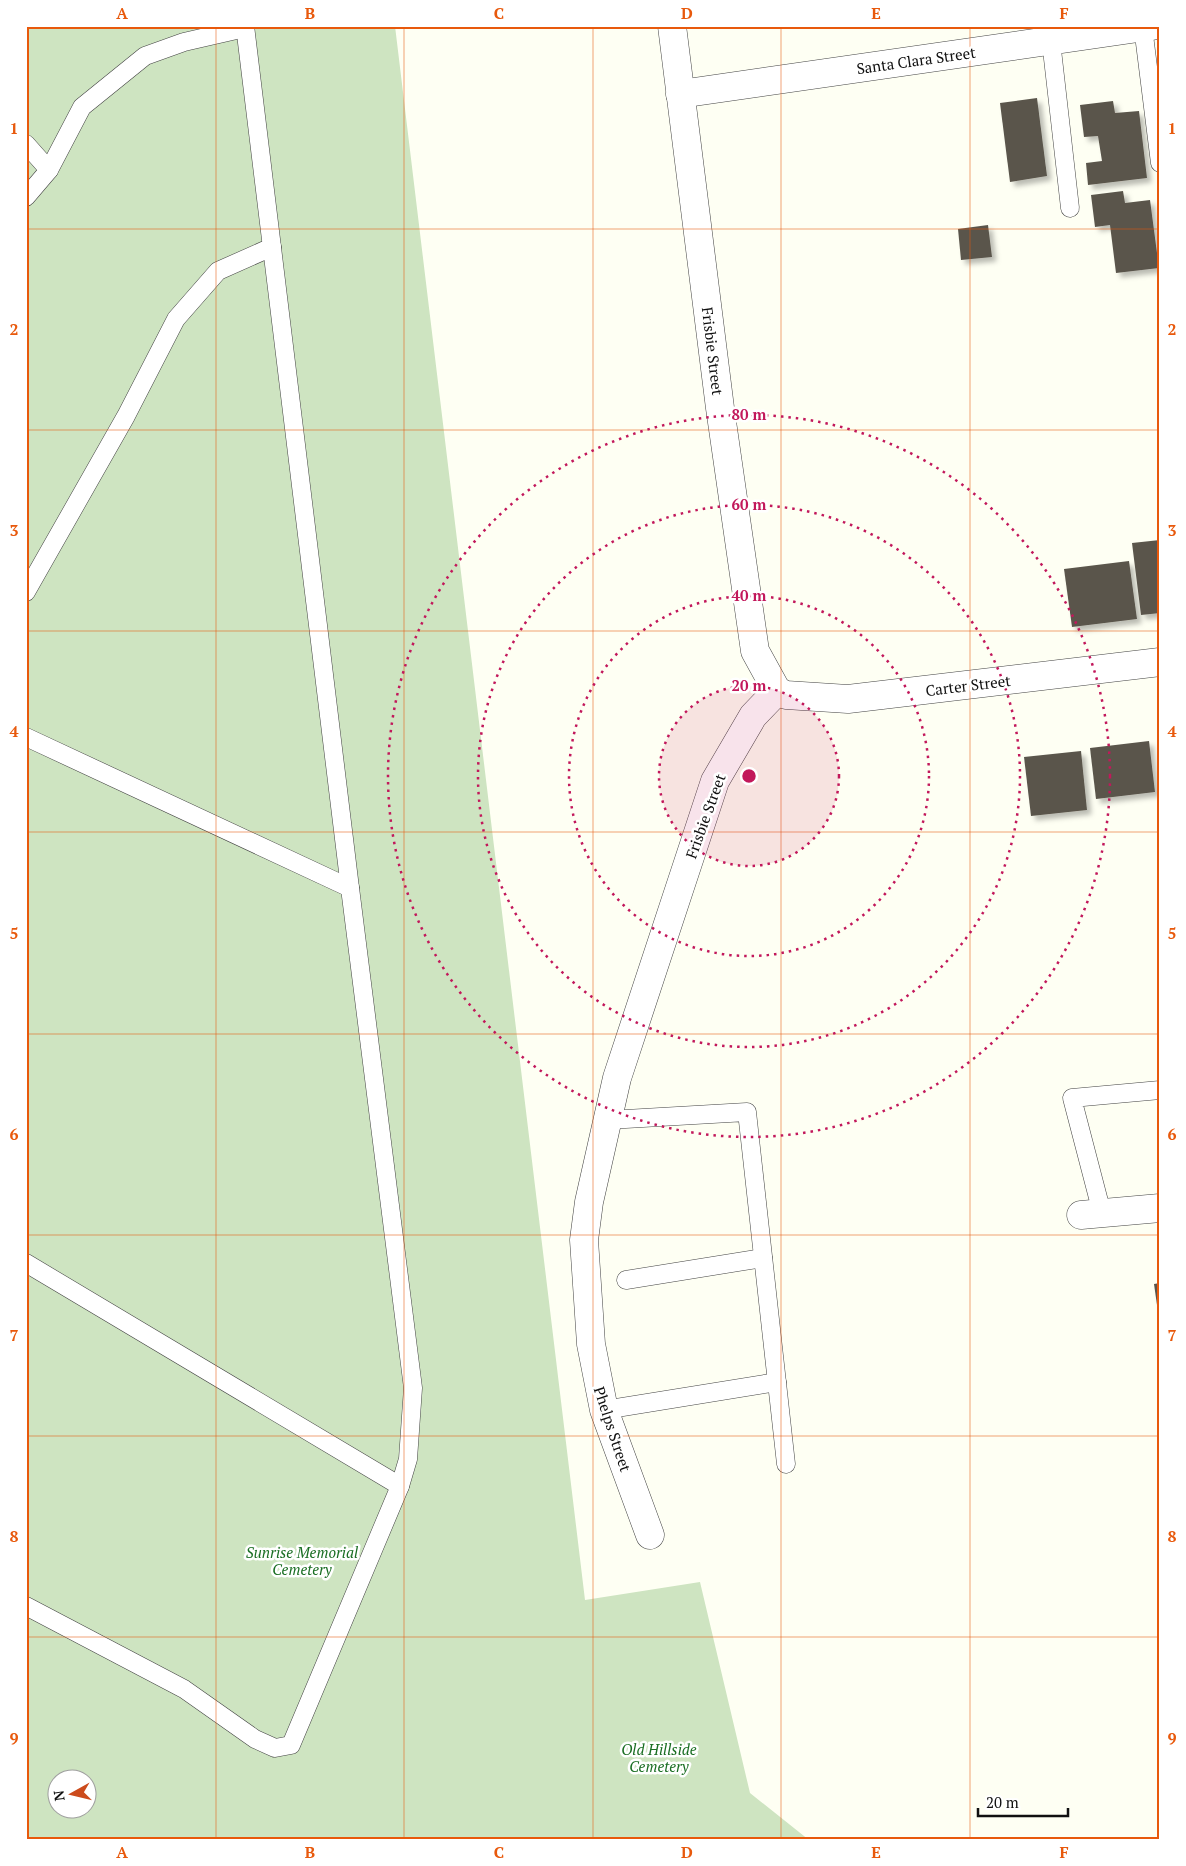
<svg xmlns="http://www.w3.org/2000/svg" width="1186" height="1866" font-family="'PT Serif',serif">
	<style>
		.cemetery { fill: #cee4c1; fill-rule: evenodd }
		.building { fill: #5a554b; filter: url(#shadow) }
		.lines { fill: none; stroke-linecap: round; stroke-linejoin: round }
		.service-casing { stroke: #434343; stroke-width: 19 }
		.minor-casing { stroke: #434343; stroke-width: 29 }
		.service { stroke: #fff; stroke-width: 18 }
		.minor { stroke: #fff; stroke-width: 28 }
		.grid { fill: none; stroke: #e8590c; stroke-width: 1; stroke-opacity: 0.55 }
		.ring { fill: none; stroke: #c2185b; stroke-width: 2.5; stroke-dasharray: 2.5 5 }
		.labels { text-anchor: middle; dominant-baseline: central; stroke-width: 5; stroke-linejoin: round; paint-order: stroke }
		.street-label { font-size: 15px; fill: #101010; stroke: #fff }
		.park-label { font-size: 15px; font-style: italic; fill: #1a6e23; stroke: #fff }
		.centre { fill: #c2185b; stroke: #fff; stroke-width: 2.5 }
		.ring-label { font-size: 15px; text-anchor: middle; font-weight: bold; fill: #c2185b; stroke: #fff; stroke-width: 5; stroke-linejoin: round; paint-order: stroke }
		.neatline { fill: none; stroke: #e8590c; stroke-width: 2 }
		.grid-label { font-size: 16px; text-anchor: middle; font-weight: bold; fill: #e8590c }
	</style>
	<defs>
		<filter id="shadow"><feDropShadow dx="4.5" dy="4.5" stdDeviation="2.5" flood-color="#0004"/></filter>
	</defs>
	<rect width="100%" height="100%" fill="#fefff3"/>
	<path class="cemetery" d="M 26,26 L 395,26 L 585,1600 L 700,1582 L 750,1793 L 809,1840 L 26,1840 ZM 58,1778 L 88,1778 L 88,1808 L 58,1808 Z"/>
	<g class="building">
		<polygon points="1037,98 1047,176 1010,182 1000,103"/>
		<polygon points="1113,101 1115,113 1139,111 1147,178 1088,185 1086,163 1102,161 1098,136 1084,137 1080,105"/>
		<polygon points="1123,191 1125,203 1150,200 1159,268 1116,273 1110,225 1095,227 1091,195"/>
		<polygon points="988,225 992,257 961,260 958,229"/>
		<polygon points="1160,540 1160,613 1141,615 1132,543"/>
		<polygon points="1129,561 1137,619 1072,627 1064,569"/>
		<polygon points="1149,741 1155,792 1096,799 1090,748"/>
		<polygon points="1081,751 1087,810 1031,816 1024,757"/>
		<polygon points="1160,1283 1160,1319 1159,1319 1154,1284"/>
	</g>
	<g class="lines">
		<g class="service-casing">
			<g id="service">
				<polyline points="245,26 350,888"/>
				<polyline points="1143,27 1160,163"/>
				<polyline points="1051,41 1070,208"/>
				<polyline points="26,144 49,170"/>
				<polyline points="26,197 49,170 82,107 145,56 184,42 245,28"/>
				<polyline points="26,592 126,416 176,319 218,271 272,247"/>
				<polyline points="26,737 350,888 413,1388 408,1459 400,1486 291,1745 275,1748 255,1739 184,1689 26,1606"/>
				<polyline points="608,1120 747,1112 786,1464"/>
				<polyline points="1102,1213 1072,1098 1160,1090"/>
				<polyline points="26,1263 400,1486"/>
				<polyline points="626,1280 763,1258"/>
				<polyline points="604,1410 777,1382"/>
			</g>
		</g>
		<g class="minor-casing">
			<g id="minor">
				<polyline points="672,26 720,408 755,651 777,691"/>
				<polyline points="680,94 1152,26"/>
				<polyline points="777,691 786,695 848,699 1160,662"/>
				<polyline points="1081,1215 1160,1208"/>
				<polyline points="650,1535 604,1410 591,1344 584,1240 589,1202 617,1078 715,781 753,716 777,691"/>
			</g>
		</g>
		<use href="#service" class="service"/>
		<use href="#minor" class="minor"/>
	</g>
	<path class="grid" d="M 216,26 L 216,1840M 404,26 L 404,1840M 593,26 L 593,1840M 781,26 L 781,1840M 970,26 L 970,1840M 26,229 L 1160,229M 26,430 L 1160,430M 26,631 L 1160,631M 26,832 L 1160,832M 26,1034 L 1160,1034M 26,1235 L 1160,1235M 26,1436 L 1160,1436M 26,1637 L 1160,1637"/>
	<circle cx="749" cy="776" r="90" fill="#c2185b" fill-opacity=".12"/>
	<g class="ring">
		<circle cx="749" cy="776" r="90"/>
		<circle cx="749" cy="776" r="180"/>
		<circle cx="749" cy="776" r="271"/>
		<circle cx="749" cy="776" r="361"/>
	</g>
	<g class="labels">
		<g class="street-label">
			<text transform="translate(916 60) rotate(-8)">Santa Clara Street</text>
			<text transform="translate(713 351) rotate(83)">Frisbie Street</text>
			<text transform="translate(968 685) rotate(-7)">Carter Street</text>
			<text transform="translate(705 816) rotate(-70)">Frisbie Street</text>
			<text transform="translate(613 1429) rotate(72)">Phelps Street</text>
		</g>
		<g class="park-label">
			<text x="302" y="1552">Sunrise Memorial<tspan x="302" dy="17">Cemetery</tspan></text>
			<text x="659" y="1749">Old Hillside<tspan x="659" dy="17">Cemetery</tspan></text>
		</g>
	</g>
	<circle cx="749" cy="776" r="8" class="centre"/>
	<g class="ring-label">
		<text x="749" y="420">80 m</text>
		<text x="749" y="510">60 m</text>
		<text x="749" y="601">40 m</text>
		<text x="749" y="691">20 m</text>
	</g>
	<rect width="1186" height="1866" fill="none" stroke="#ffffff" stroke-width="55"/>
	<g transform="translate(72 1794) rotate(262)"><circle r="24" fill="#ffffff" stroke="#9f9f9f"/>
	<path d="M0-4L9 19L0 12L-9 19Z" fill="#cc4b1c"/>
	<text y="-8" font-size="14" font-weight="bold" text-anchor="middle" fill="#101010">N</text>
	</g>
	<path d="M978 1808v8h90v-8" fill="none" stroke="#101010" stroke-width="2.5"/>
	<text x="986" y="1808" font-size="15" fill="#101010" stroke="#ffffff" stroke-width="4" paint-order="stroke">20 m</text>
	<rect x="28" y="28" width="1130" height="1810" class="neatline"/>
	<g class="grid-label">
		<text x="122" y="19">A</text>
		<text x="310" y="19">B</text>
		<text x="499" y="19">C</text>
		<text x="687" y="19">D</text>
		<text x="876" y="19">E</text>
		<text x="1064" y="19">F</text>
		<text x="14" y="134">1</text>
		<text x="1172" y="134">1</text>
		<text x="14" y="335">2</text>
		<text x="1172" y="335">2</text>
		<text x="14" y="536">3</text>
		<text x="1172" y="536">3</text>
		<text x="14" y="737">4</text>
		<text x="1172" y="737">4</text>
		<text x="14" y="939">5</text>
		<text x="1172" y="939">5</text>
		<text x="14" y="1140">6</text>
		<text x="1172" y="1140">6</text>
		<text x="14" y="1341">7</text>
		<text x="1172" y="1341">7</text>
		<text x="14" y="1542">8</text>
		<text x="1172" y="1542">8</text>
		<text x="14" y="1744">9</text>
		<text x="1172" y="1744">9</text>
		<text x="122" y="1858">A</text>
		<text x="310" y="1858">B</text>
		<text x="499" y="1858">C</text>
		<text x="687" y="1858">D</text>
		<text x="876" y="1858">E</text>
		<text x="1064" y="1858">F</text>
	</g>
</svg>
